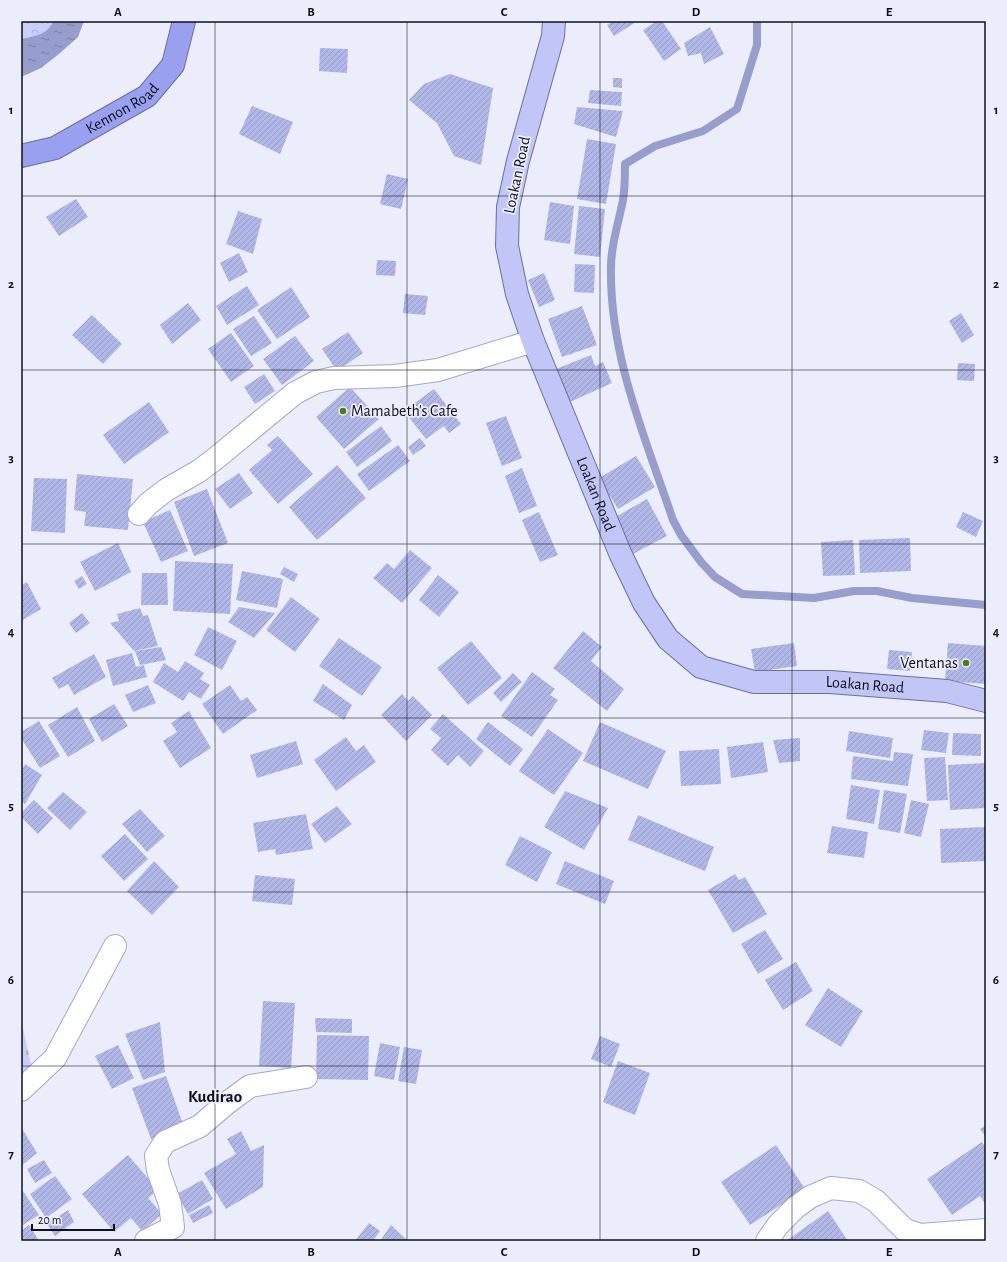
<svg xmlns="http://www.w3.org/2000/svg" width="1007" height="1262" font-family="'Alegreya Sans',sans-serif">
	<style>
		.forest { fill: url(#forest-crowns) }
		.cemetery { fill: url(#cemetery-stones) }
		.water { fill: url(#water-ripples) }
		.lines { fill: none; stroke-linecap: round; stroke-linejoin: round }
		.stream { stroke: #979dcc; stroke-width: 8 }
		.building { fill: url(#building-hatch) }
		.street-casing { stroke: #a5a9c7; stroke-width: 24 }
		.primary-casing { stroke: #696ea5; stroke-width: 24 }
		.highway-casing { stroke: #696ea5; stroke-width: 24 }
		.street { stroke: #fff; stroke-width: 22 }
		.primary { stroke: #c2c6f6; stroke-width: 22 }
		.highway { stroke: #99a0f0; stroke-width: 22 }
		.grid { fill: none; stroke: #0f101a; stroke-width: 1; stroke-opacity: 0.55 }
		.poi-dot { fill: #547e00; stroke: #ebedfa; stroke-width: 1.5 }
		.labels { text-anchor: middle; dominant-baseline: central; stroke-width: 3.5; stroke-linejoin: round; paint-order: stroke }
		.street-label { font-size: 16px; fill: #0f101a; stroke: #ebedfa }
		.poi-label { font-size: 16px; fill: #0f101a; stroke: #ebedfa; text-anchor: start }
		.neighbourhood-label { font-size: 17px; font-weight: bold; fill: #0f101a; stroke: #ebedfa }
		.neatline { fill: none; stroke: #0f101a; stroke-width: 1.5 }
		.grid-label { font-size: 13px; text-anchor: middle; font-weight: bold; fill: #0f101a }
	</style>
	<defs>
		<pattern id="forest-crowns" width="20" height="18" patternUnits="userSpaceOnUse"><rect width="20" height="18" fill="#c9cffa"/><path d="M2 6a3 3 0 1 1 6 0M12 15a3 3 0 1 1 6 0" fill="none" stroke="#abb1d6"/></pattern>
		<pattern id="cemetery-stones" width="16" height="16" patternUnits="userSpaceOnUse"><rect width="16" height="16" fill="#c9cffa"/><path d="M2 7V4a2 2 0 0 1 4 0v3zM10 15v-3a2 2 0 0 1 4 0v3z" fill="#abb1d6"/></pattern>
		<pattern id="water-ripples" width="26" height="14" patternUnits="userSpaceOnUse"><rect width="26" height="14" fill="#979dcc"/><path d="M2 4q2-2 4 0t4 0M15 11q2-2 4 0t4 0" fill="none" stroke="#7a7fa5"/></pattern>
		<pattern id="building-hatch" width="6" height="6" patternUnits="userSpaceOnUse"><rect width="6" height="6" fill="#b1b7e7"/><path d="M-1 1l2-2M0 6l6-6M5 7l2-2" fill="none" stroke="#979cc6"/></pattern>
	</defs>
	<rect width="100%" height="100%" fill="#ebedfa"/>
	<path class="forest" d="M 21,21 L 53,21 C 48,35 34,36 21,39 Z"/>
	<polygon class="cemetery" points="21,1019 35,1082 21,1094"/>
	<path class="water" d="M 53,21 L 84,21 L 78,37 L 59,54 L 41,68 L 21,77 L 21,39 C 34,36 48,35 53,21 Z"/>
	<g class="lines">
		<path class="stream" d="M 757,21 L 757,45 L 737,109 L 703,131 L 655,146 L 625,164 C 625,176 625,189 623,200 C 619,221 611,244 611,266 C 609,355 645,437 673,520 L 681,535 L 701,562 L 715,577 L 742,594 L 814,598 L 854,591 L 877,591 L 912,598 L 986,605"/>
	</g>
	<g class="building">
		<polygon points="613,21 636,21 636,22 614,36 607,25"/>
		<polygon points="657,21 662,21 681,49 664,61 643,30"/>
		<polygon points="710,27 724,54 704,64 701,53 688,56 684,43"/>
		<polygon points="320,48 348,49 347,73 319,71"/>
		<polygon points="450,74 493,88 481,165 454,156 437,123 409,100 424,84"/>
		<polygon points="613,78 622,78 622,88 613,87"/>
		<polygon points="590,90 622,92 621,106 588,103"/>
		<polygon points="252,106 293,122 280,154 239,134"/>
		<polygon points="577,107 623,111 616,137 574,124"/>
		<polygon points="587,139 616,144 606,204 577,199"/>
		<polygon points="387,174 408,179 401,209 380,204"/>
		<polygon points="76,199 88,217 59,236 46,217"/>
		<polygon points="550,202 574,206 570,244 544,240"/>
		<polygon points="579,206 605,209 600,257 574,254"/>
		<polygon points="238,211 262,219 253,254 226,244"/>
		<polygon points="239,253 248,272 229,282 220,263"/>
		<polygon points="377,260 396,261 395,276 376,275"/>
		<polygon points="575,264 595,265 594,293 574,292"/>
		<polygon points="544,273 555,300 539,307 528,280"/>
		<polygon points="247,286 259,305 227,325 216,306"/>
		<polygon points="291,287 310,317 277,339 257,310"/>
		<polygon points="405,294 428,296 425,315 403,313"/>
		<polygon points="188,303 201,320 172,344 160,325"/>
		<polygon points="582,306 597,345 562,357 548,319"/>
		<polygon points="961,313 974,335 962,343 949,321"/>
		<polygon points="92,315 122,344 103,364 72,335"/>
		<polygon points="254,316 272,343 251,356 233,329"/>
		<polygon points="348,332 363,353 337,371 322,349"/>
		<polygon points="231,333 254,366 231,382 208,349"/>
		<polygon points="295,336 314,361 282,385 263,359"/>
		<polygon points="591,355 595,366 603,362 612,383 570,402 556,369"/>
		<polygon points="958,363 975,364 974,381 957,380"/>
		<polygon points="264,374 275,391 255,404 244,387"/>
		<polygon points="350,387 379,419 344,449 316,417"/>
		<polygon points="434,389 461,424 449,433 444,426 426,439 404,411"/>
		<polygon points="149,402 169,432 124,464 103,435"/>
		<polygon points="506,416 522,458 502,466 486,423"/>
		<polygon points="381,426 392,441 357,467 346,452"/>
		<polygon points="278,436 313,474 278,504 249,470 272,450 267,445"/>
		<polygon points="420,438 426,446 413,455 408,447"/>
		<polygon points="398,445 410,461 369,491 357,474"/>
		<polygon points="636,456 655,487 618,509 599,478"/>
		<polygon points="337,465 366,498 317,540 289,507"/>
		<polygon points="522,468 537,506 519,513 505,476"/>
		<polygon points="239,473 253,493 230,509 215,489"/>
		<polygon points="77,474 133,479 128,530 84,526 86,512 74,510"/>
		<polygon points="34,478 67,479 65,533 31,531"/>
		<polygon points="207,489 228,543 194,556 174,502"/>
		<polygon points="647,499 667,536 629,556 610,520"/>
		<polygon points="170,510 188,551 161,562 143,522"/>
		<polygon points="539,512 558,555 540,562 522,520"/>
		<polygon points="963,512 983,521 976,537 956,527"/>
		<polygon points="910,538 911,571 860,573 859,540"/>
		<polygon points="853,540 855,575 823,576 821,542"/>
		<polygon points="118,543 131,572 95,591 80,562"/>
		<polygon points="410,550 432,568 402,603 373,578 387,563 394,569"/>
		<polygon points="175,561 233,564 230,614 173,611"/>
		<polygon points="284,567 298,574 294,582 280,574"/>
		<polygon points="242,571 283,579 277,608 236,600"/>
		<polygon points="142,573 167,573 168,605 141,605"/>
		<polygon points="438,575 459,592 439,617 419,600"/>
		<polygon points="82,576 87,584 79,589 74,581"/>
		<polygon points="27,582 41,609 21,621 21,585"/>
		<polygon points="291,597 320,619 295,652 266,630"/>
		<polygon points="239,607 275,613 254,638 228,622"/>
		<polygon points="140,608 143,616 148,615 158,646 134,651 110,623 119,621 117,614"/>
		<polygon points="82,613 90,623 76,633 69,623"/>
		<polygon points="208,627 237,641 222,670 194,655"/>
		<polygon points="583,631 602,647 591,661 624,689 607,711 553,668"/>
		<polygon points="339,638 382,667 362,696 319,666"/>
		<polygon points="471,641 502,678 468,705 437,668"/>
		<polygon points="794,643 797,666 755,672 751,649"/>
		<polygon points="948,643 986,646 986,684 945,681"/>
		<polygon points="161,647 166,660 140,665 135,651"/>
		<polygon points="889,650 912,652 910,671 887,669"/>
		<polygon points="132,653 136,667 144,665 147,677 113,686 106,660"/>
		<polygon points="94,654 106,677 74,695 68,684 59,689 52,678"/>
		<polygon points="185,661 204,673 200,679 210,685 201,699 189,692 183,701 153,682 164,663 178,672"/>
		<polygon points="532,672 555,689 550,695 558,700 532,737 501,716"/>
		<polygon points="513,673 522,682 501,702 493,693"/>
		<polygon points="323,684 352,705 344,720 313,701"/>
		<polygon points="148,685 156,703 133,712 125,695"/>
		<polygon points="230,685 241,701 247,697 257,710 223,734 202,704"/>
		<polygon points="402,694 408,701 413,696 432,715 406,741 381,715"/>
		<polygon points="114,704 128,726 102,742 89,719"/>
		<polygon points="77,707 95,741 68,757 48,725"/>
		<polygon points="189,711 211,748 180,768 163,741 177,732 171,723"/>
		<polygon points="443,714 484,751 470,767 458,755 448,766 431,750 441,738 430,729"/>
		<polygon points="39,721 60,756 40,768 21,738 21,732"/>
		<polygon points="488,722 523,749 510,766 476,739"/>
		<polygon points="600,722 666,751 648,789 583,761"/>
		<polygon points="548,729 583,753 554,795 519,771"/>
		<polygon points="924,730 949,733 946,753 921,750"/>
		<polygon points="849,731 893,738 890,758 846,751"/>
		<polygon points="953,733 981,734 981,756 952,755"/>
		<polygon points="346,737 356,751 364,745 376,762 336,791 314,760"/>
		<polygon points="800,738 800,761 779,763 773,740"/>
		<polygon points="296,741 303,764 257,778 250,755"/>
		<polygon points="763,742 768,772 731,778 727,747"/>
		<polygon points="719,749 721,784 681,786 679,751"/>
		<polygon points="894,752 913,754 908,786 851,779 853,756 893,761"/>
		<polygon points="945,757 948,800 927,801 924,758"/>
		<polygon points="986,763 986,808 950,810 948,765"/>
		<polygon points="25,764 42,775 25,804 21,801 21,772"/>
		<polygon points="851,785 880,790 874,824 846,819"/>
		<polygon points="884,790 907,794 900,833 878,829"/>
		<polygon points="565,791 608,808 584,850 544,827"/>
		<polygon points="63,792 87,812 70,830 47,808"/>
		<polygon points="34,800 53,818 38,834 21,817 21,813"/>
		<polygon points="911,800 929,804 921,837 904,833"/>
		<polygon points="337,806 352,824 325,843 311,824"/>
		<polygon points="140,809 165,836 147,852 122,824"/>
		<polygon points="306,814 313,849 276,855 275,849 258,852 253,823"/>
		<polygon points="638,815 714,847 705,871 628,840"/>
		<polygon points="832,826 868,832 864,858 827,853"/>
		<polygon points="986,827 986,861 941,863 940,829"/>
		<polygon points="125,834 148,859 124,881 101,856"/>
		<polygon points="520,836 552,852 537,882 505,865"/>
		<polygon points="154,861 179,887 152,915 127,891"/>
		<polygon points="565,861 614,881 605,904 556,884"/>
		<polygon points="735,874 739,880 745,877 767,914 733,933 708,890"/>
		<polygon points="255,875 295,879 292,905 252,901"/>
		<polygon points="765,930 783,959 758,974 741,944"/>
		<polygon points="796,962 813,991 783,1010 765,980"/>
		<polygon points="828,988 863,1011 841,1047 805,1025"/>
		<polygon points="263,1001 295,1003 291,1068 259,1066"/>
		<polygon points="315,1018 352,1019 352,1033 316,1032"/>
		<polygon points="160,1022 165,1072 143,1080 125,1034"/>
		<polygon points="317,1035 369,1036 368,1080 316,1079"/>
		<polygon points="600,1036 620,1044 611,1067 591,1059"/>
		<polygon points="380,1043 400,1047 394,1080 374,1076"/>
		<polygon points="118,1045 134,1078 112,1089 95,1056"/>
		<polygon points="404,1047 422,1050 416,1084 398,1081"/>
		<polygon points="618,1061 650,1073 635,1115 603,1102"/>
		<polygon points="166,1076 184,1127 151,1139 132,1088"/>
		<polygon points="986,1125 986,1137 980,1129"/>
		<polygon points="21,1127 37,1153 21,1166"/>
		<polygon points="241,1131 251,1151 264,1145 263,1187 226,1209 204,1173 236,1154 227,1139"/>
		<polygon points="982,1142 986,1148 986,1205 980,1196 952,1215 927,1179"/>
		<polygon points="776,1145 805,1189 750,1225 721,1182"/>
		<polygon points="128,1155 158,1190 148,1198 162,1214 142,1231 131,1218 114,1232 82,1194"/>
		<polygon points="44,1160 52,1173 35,1183 27,1169"/>
		<polygon points="55,1176 72,1199 46,1218 30,1194"/>
		<polygon points="202,1180 213,1199 188,1214 177,1194"/>
		<polygon points="21,1188 39,1215 21,1226"/>
		<polygon points="209,1205 213,1213 193,1223 189,1215"/>
		<polygon points="68,1210 74,1222 55,1236 47,1224"/>
		<polygon points="828,1211 848,1241 786,1241"/>
		<polygon points="369,1223 380,1231 373,1241 355,1241"/>
		<polygon points="29,1225 39,1241 21,1241 21,1231"/>
		<polygon points="391,1225 408,1241 380,1241"/>
	</g>
	<g class="lines">
		<g class="street-casing">
			<g id="street">
				<polyline points="139,514 148,504 166,490 199,471 215,459 295,393 316,382 334,378 395,376 438,370 533,341"/>
				<polyline points="21,1090 55,1058 115,946"/>
				<polyline points="146,1241 173,1227 170,1204 158,1170 156,1156 165,1142 200,1126 227,1103 250,1086 306,1077"/>
				<polyline points="767,1241 778,1225 795,1208 810,1197 831,1188 859,1191 876,1201 905,1230 920,1235 986,1230"/>
			</g>
		</g>
		<g class="primary-casing">
			<g id="primary">
				<path id="s1" d="M 554,21 L 553,36 L 518,161 L 508,207 L 507,246 L 517,294 L 533,341 L 620,553 L 644,603 L 668,639 L 701,667 L 754,682 L 830,682 L 947,691 L 986,701"/>
			</g>
		</g>
		<g class="highway-casing">
			<g id="highway">
				<path id="s2" d="M 21,156 L 55,148 L 147,96 L 173,65 L 184,21"/>
			</g>
		</g>
		<use href="#street" class="street"/>
		<use href="#primary" class="primary"/>
		<use href="#highway" class="highway"/>
	</g>
	<path class="grid" d="M 215,21 L 215,1241M 407,21 L 407,1241M 600,21 L 600,1241M 792,21 L 792,1241M 21,196 L 986,196M 21,370 L 986,370M 21,544 L 986,544M 21,718 L 986,718M 21,892 L 986,892M 21,1066 L 986,1066"/>
	<g class="poi-dot">
		<circle cx="343" cy="411" r="4"/>
		<circle cx="966" cy="663" r="4"/>
	</g>
	<g class="labels">
		<g class="street-label">
			<text stroke="none"><textPath href="#s2" startOffset="113">Kennon Road</textPath></text>
			<text transform="translate(517 175) rotate(-78)">Loakan Road</text>
			<text stroke="none"><textPath href="#s1" startOffset="495">Loakan Road</textPath></text>
			<text stroke="none"><textPath href="#s1" startOffset="867">Loakan Road</textPath></text>
		</g>
		<g class="poi-label">
			<text x="351" y="411">Mamabeth's Cafe</text>
			<text x="958" y="663" text-anchor="end">Ventanas</text>
		</g>
		<g class="neighbourhood-label">
			<text x="215" y="1096">Kudirao</text>
		</g>
	</g>
	<rect width="1007" height="1262" fill="none" stroke="#ebedfa" stroke-width="44"/>
	<path d="M32 1224v6h82v-6" fill="none" stroke="#0f101a" stroke-width="2"/>
	<text x="38" y="1224" font-size="12" fill="#0f101a" stroke="#ebedfa" stroke-width="3" paint-order="stroke">20 m</text>
	<rect x="22" y="22" width="963" height="1218" class="neatline"/>
	<g class="grid-label">
		<text x="118" y="16">A</text>
		<text x="311" y="16">B</text>
		<text x="504" y="16">C</text>
		<text x="696" y="16">D</text>
		<text x="889" y="16">E</text>
		<text x="11" y="114">1</text>
		<text x="996" y="114">1</text>
		<text x="11" y="288">2</text>
		<text x="996" y="288">2</text>
		<text x="11" y="462">3</text>
		<text x="996" y="462">3</text>
		<text x="11" y="636">4</text>
		<text x="996" y="636">4</text>
		<text x="11" y="810">5</text>
		<text x="996" y="810">5</text>
		<text x="11" y="984">6</text>
		<text x="996" y="984">6</text>
		<text x="11" y="1158">7</text>
		<text x="996" y="1158">7</text>
		<text x="118" y="1256">A</text>
		<text x="311" y="1256">B</text>
		<text x="504" y="1256">C</text>
		<text x="696" y="1256">D</text>
		<text x="889" y="1256">E</text>
	</g>
</svg>
